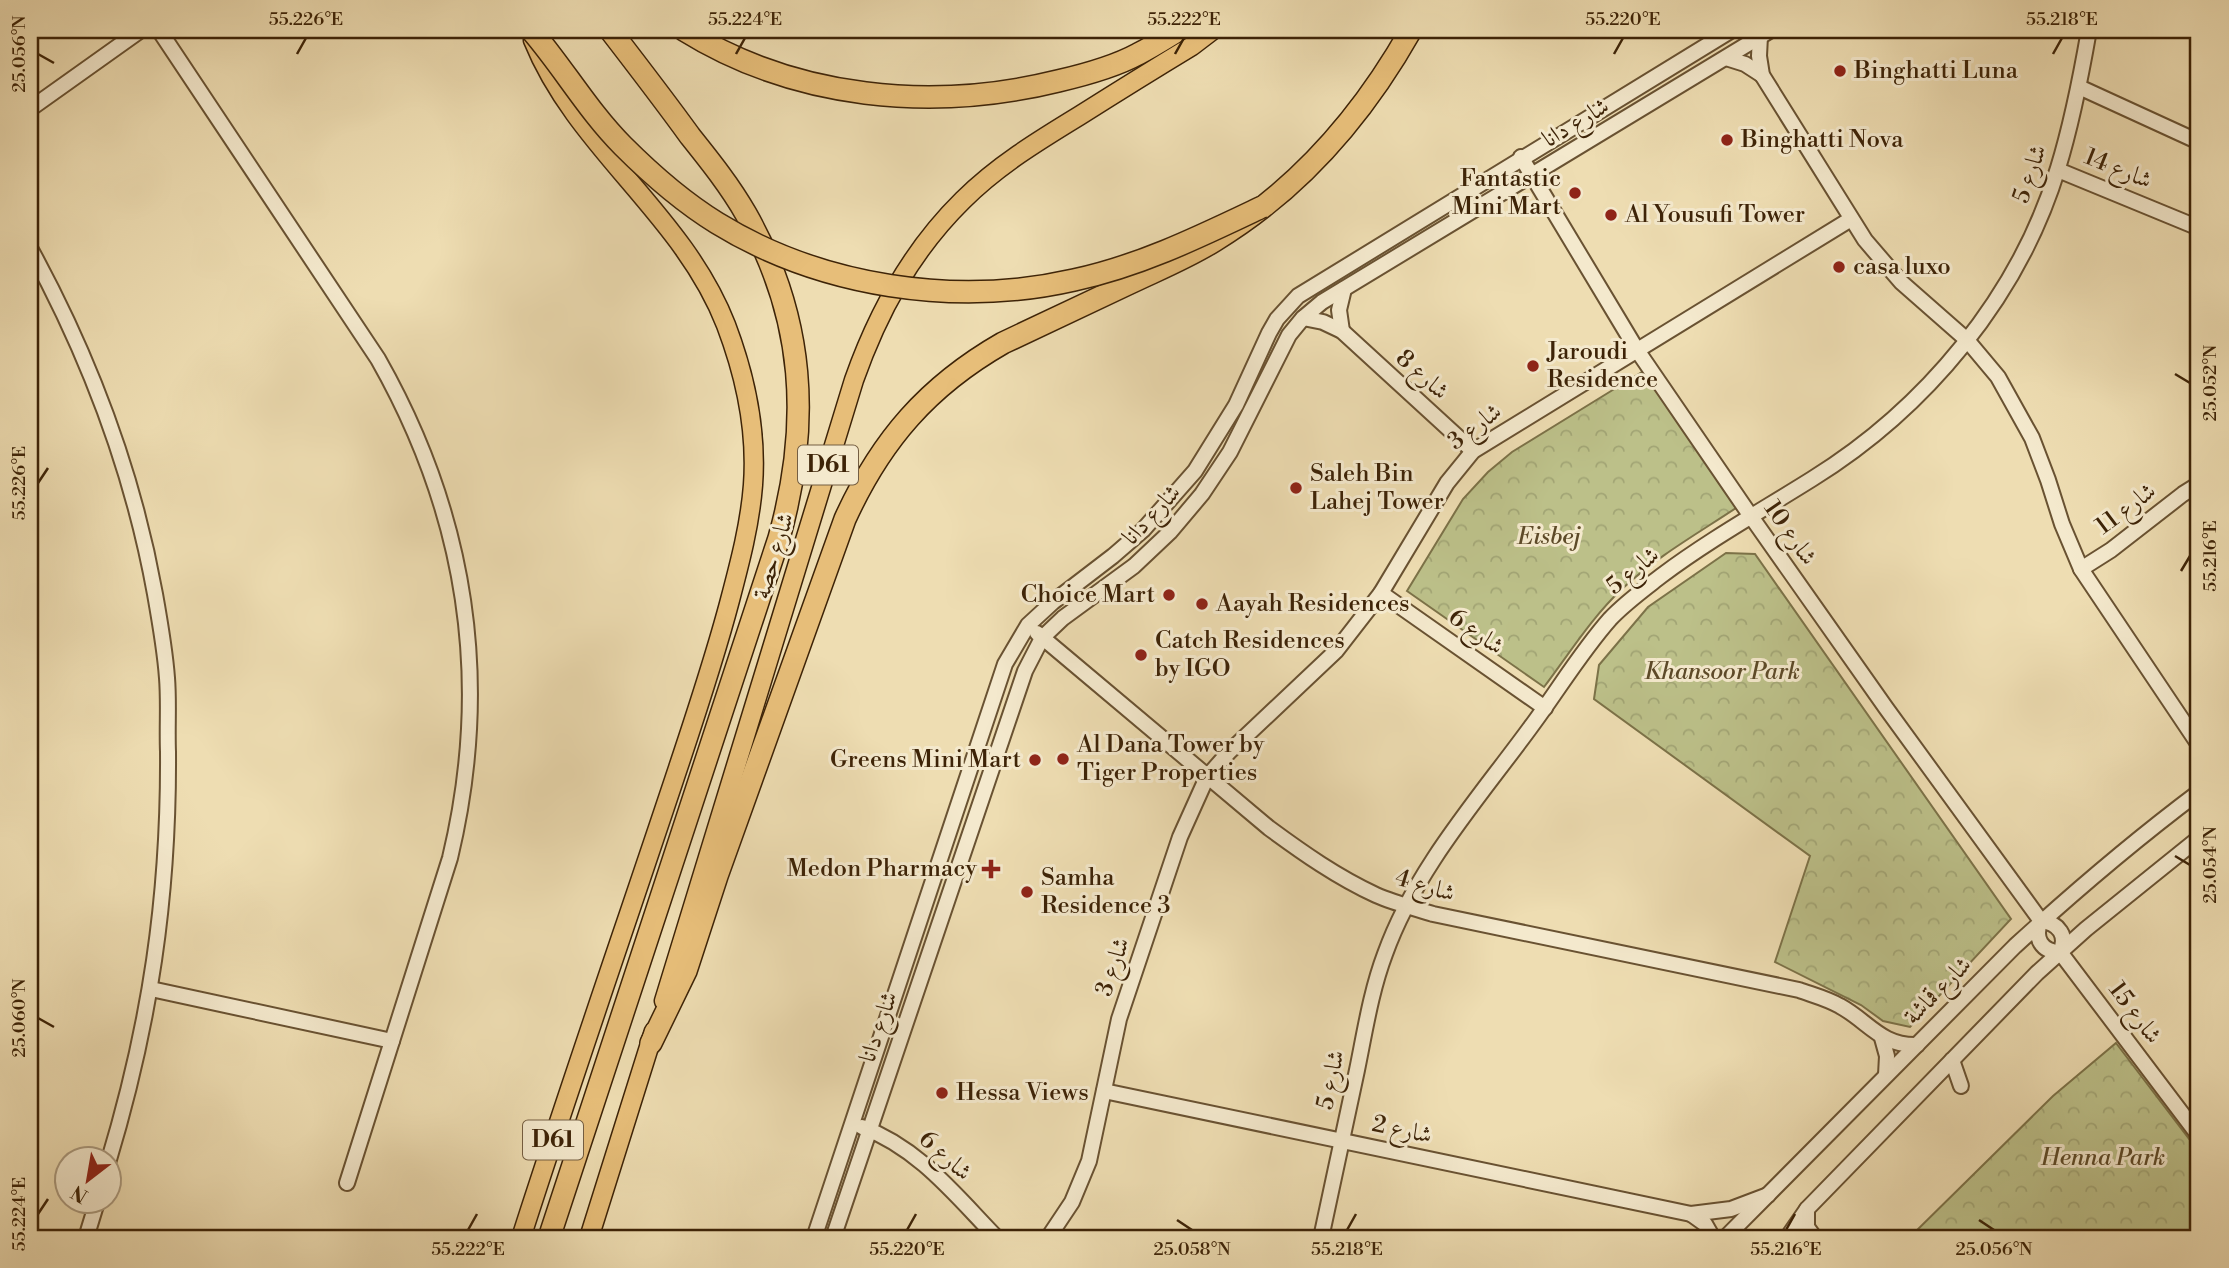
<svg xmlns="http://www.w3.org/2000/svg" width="2229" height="1268" font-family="'Libre Bodoni',Amiri,serif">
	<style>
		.forest { fill: url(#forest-crowns); stroke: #7c7248; stroke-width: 2 }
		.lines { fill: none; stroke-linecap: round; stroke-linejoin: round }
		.minor-casing { stroke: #695232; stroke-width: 18 }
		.major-casing { stroke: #3d2307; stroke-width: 21 }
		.highway-casing { stroke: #3d2307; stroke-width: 24 }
		.minor { stroke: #f4e9cd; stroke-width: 14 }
		.major { stroke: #e7be79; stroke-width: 18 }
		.highway { stroke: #e7be79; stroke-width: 21 }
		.highway-bridge-casing { stroke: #3d2307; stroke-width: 24; stroke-linecap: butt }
		.highway-bridge { stroke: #e7be79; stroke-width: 21 }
		.ticks { fill: none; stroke: #3d2307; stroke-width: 2.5 }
		.poi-dot { fill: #8f2418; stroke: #f4e9cd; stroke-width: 2.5 }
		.labels { text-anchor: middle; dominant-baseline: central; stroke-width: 6; stroke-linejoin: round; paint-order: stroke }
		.shield { fill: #f4e9cd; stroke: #745e42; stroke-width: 2 }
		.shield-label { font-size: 23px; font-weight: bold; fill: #3d2307 }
		.poi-label { font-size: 24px; fill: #3d2307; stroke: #f4e9cd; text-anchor: start }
		.street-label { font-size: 24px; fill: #3d2307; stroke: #f4e9cd }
		.park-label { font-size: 24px; font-style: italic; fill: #5d4a28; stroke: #f4e9cd }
		.neatline { fill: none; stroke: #3d2307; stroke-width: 2.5 }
		.ticks-label { font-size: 18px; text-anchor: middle; fill: #3d2307 }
	</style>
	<defs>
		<pattern id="forest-crowns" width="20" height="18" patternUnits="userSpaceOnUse" patternTransform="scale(1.75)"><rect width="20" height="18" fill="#bcc089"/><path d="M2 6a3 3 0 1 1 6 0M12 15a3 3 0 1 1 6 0" fill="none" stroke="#a2a575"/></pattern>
	</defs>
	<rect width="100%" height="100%" fill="#eeddb2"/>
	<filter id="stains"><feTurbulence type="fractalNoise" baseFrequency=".00286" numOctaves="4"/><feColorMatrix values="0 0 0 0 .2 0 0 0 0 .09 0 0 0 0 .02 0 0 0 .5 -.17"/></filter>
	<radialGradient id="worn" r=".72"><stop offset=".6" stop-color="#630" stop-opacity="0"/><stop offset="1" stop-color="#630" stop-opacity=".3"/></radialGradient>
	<g class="forest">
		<path d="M 1650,367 L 1742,504 C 1702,531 1657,556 1622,589 C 1592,617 1569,654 1544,687 L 1407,591 L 1463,499 L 1488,472 L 1512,452 Z"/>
		<polygon points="1726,553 1755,554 2011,919 1910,1027 1883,1021 1861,1005 1775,962 1810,856 1594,699 1599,665 1648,607"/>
		<polygon points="2116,1043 2199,1152 2199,1238 1909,1238 2053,1096"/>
	</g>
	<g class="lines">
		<g class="minor-casing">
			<g id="minor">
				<path d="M 159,30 L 378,359 C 467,516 492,683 450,858 L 347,1183"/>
				<polyline points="1760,36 1759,56 1762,75 1865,240 1901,282 1967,340 1998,377 2032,438 2048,480 2062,524 2081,569 2199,745"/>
				<polyline points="1726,58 1745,64 1762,75"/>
				<polyline points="2079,87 2199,142"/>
				<polyline points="30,109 141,30"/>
				<polyline points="1521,157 1637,350 1750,515 1886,708 2041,921"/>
				<polyline points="2058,170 2199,228"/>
				<path d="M 30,248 C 89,356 133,472 155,594 C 160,622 165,650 167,678 C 169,702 167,727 168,752 C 169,897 150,1024 108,1163"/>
				<polyline points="1303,318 1323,322 1342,331 1473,451"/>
				<polyline points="1342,331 1339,310 1344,289"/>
				<polyline points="2081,569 2111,550 2183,494 2199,484"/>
				<polyline points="1381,593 1545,708"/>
				<path d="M 1037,633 L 1269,828 C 1303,853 1337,877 1376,895 C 1394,903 1414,908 1433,914 L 1799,990 C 1813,995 1828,999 1840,1006 C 1869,1022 1881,1046 1917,1045"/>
				<path d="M 2041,921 C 2033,938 2042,952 2060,952"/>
				<path d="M 2041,921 C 2059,923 2068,936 2060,952"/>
				<polyline points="2060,952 2199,1136"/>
				<polyline points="151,989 392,1041"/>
				<polyline points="1882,1038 1887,1056 1886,1075"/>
				<polyline points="1952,1060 1961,1086"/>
				<polyline points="1104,1091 1691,1214 1731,1209 1768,1195"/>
				<path d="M 862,1127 C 919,1148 956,1196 997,1238"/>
				<polyline points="1807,1209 1807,1227 1815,1238"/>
				<polyline points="1691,1214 1705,1224 1713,1238"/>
				<polyline points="86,1238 97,1202"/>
				<polyline points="814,1238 1005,664 1028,625 1053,602 1113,556 1143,530 1195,471 1236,405 1269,333 1277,319 1298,296 1732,30"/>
				<polyline points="833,1238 1025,671 1042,638 1063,618 1134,566 1170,532 1202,494 1230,452 1289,335 1303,318 1322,302 1771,30"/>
				<polyline points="1048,1238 1072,1202 1089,1161 1119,1019 1180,837 1207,777 1229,752 1336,651 1381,593 1447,483 1473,451 1851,219"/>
				<path d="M 1321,1238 C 1333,1182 1345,1126 1357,1070 C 1365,1031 1371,991 1385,954 C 1415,870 1478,799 1530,728 C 1557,692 1580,653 1610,619 C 1625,603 1643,590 1661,576 C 1709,540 1761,511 1812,479 C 1925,409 2019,297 2058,168 C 2072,123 2081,76 2089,30"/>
				<path d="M 1725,1238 L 2015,946 C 2074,892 2135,840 2199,792"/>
				<polyline points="1787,1238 1807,1209 2037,973 2086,929 2199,838"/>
			</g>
		</g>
		<g class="major-casing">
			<g id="major">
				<path d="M 664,1001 L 854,380 C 878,312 911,251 963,200 C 997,166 1038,141 1079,116 C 1117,92 1154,69 1192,46 L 1213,30"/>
				<path d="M 521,1238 C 570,1085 623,933 674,780 C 694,720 714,661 730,600 C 740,562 750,524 753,485 C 757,431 745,375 726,325 C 683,214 577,149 533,40"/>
				<polyline points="589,1238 654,1031"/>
			</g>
		</g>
		<g class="highway-casing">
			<g id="highway">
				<path d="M 684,30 C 795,99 932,112 1058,81 C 1084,75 1114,67 1138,54 C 1152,47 1166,38 1179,30"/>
				<path d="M 651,1043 L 686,971 L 717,876 L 845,519 C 881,440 928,386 1003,343 C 1045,323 1087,303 1128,284 C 1157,270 1187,258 1214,241 C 1298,190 1363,115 1411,30"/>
				<path d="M 549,1238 L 779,538 C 811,424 805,318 746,214 C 730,186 710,161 690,136 C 664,100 637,65 610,30"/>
			</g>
		</g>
		<use href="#minor" class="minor"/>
		<use href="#major" class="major"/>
		<use href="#highway" class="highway"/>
		<g class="highway-bridge-casing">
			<path id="highway-bridge" d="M 531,30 C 563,67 588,111 623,146 C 651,174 683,202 717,223 C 821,287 956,307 1074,280 C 1140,266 1201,236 1262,207"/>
		</g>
		<use href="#highway-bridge" class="highway-bridge"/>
	</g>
	<path class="ticks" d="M 38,54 L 54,63M 297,54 L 306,38M 736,54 L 745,38M 1175,54 L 1184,38M 1614,54 L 1623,38M 2053,54 L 2062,38M 2175,374 L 2190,383M 38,483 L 48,468M 2181,571 L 2190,556M 2175,856 L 2190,865M 38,1018 L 54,1027M 38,1214 L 48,1199M 1177,1220 L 1192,1230M 1979,1220 L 1994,1230M 468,1230 L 477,1214M 907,1230 L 916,1214M 1347,1230 L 1356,1214M 1786,1230 L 1795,1214"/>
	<g class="poi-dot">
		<circle cx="1840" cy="71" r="7"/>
		<circle cx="1727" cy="140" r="7"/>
		<circle cx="1575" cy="193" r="7"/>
		<circle cx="1611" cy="215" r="7"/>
		<circle cx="1839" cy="267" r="7"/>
		<circle cx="1533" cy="366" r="7"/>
		<circle cx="1296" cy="488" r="7"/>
		<circle cx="1169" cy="595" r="7"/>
		<circle cx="1202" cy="604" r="7"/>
		<circle cx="1141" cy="655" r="7"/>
		<circle cx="1063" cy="759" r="7"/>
		<circle cx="1035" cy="760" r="7"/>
		<path d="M987.5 858.5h7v7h7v7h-7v7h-7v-7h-7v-7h7z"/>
		<circle cx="1027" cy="892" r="7"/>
		<circle cx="942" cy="1093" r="7"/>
	</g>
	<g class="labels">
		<g class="shield">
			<rect x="798" y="445.5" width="60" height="39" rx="5"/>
			<rect x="523" y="1120.5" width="60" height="39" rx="5"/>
		</g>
		<g class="shield-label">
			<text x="828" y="465">D61</text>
			<text x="553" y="1140">D61</text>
		</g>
		<g class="poi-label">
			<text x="1854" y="71">Binghatti Luna</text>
			<text x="1741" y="140">Binghatti Nova</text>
			<text x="1561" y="179" text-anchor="end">Fantastic<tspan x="1561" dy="28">Mini Mart</tspan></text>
			<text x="1625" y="215">Al Yousufi Tower</text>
			<text x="1853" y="267">casa luxo</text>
			<text x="1547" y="352">Jaroudi<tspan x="1547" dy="28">Residence</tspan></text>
			<text x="1310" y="474">Saleh Bin<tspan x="1310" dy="28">Lahej Tower</tspan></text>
			<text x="1155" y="595" text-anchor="end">Choice Mart</text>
			<text x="1216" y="604">Aayah Residences</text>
			<text x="1155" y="641">Catch Residences<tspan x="1155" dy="28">by IGO</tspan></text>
			<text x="1077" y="745">Al Dana Tower by<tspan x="1077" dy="28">Tiger Properties</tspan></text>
			<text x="1021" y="760" text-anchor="end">Greens Mini Mart</text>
			<text x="977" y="869" text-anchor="end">Medon Pharmacy</text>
			<text x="1041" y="878">Samha<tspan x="1041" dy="28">Residence 3</tspan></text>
			<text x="956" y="1093">Hessa Views</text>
		</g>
		<g class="street-label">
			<text transform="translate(1576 123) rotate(-31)">شارع دانا</text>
			<text transform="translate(2118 169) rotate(22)">شارع 14</text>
			<text transform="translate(2030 174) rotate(-71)">شارع 5</text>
			<text transform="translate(1422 375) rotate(42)">شارع 8</text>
			<text transform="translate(1475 427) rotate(-37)">شارع 3</text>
			<text transform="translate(2126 509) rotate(-37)">شارع 11</text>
			<text transform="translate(1152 515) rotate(-47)">شارع دانا</text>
			<text transform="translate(1790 533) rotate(55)">شارع 10</text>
			<text transform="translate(774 556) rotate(-73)">شارع حصة</text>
			<text transform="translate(1633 571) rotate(-39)">شارع 5</text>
			<text transform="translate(1476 632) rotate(35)">شارع 6</text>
			<text transform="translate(1425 886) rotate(17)">شارع 4</text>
			<text transform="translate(1113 967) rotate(-71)">شارع 3</text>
			<text transform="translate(1938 991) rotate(-45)">شارع قماشة</text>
			<text transform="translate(2135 1013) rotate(53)">شارع 15</text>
			<text transform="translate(879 1027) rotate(-71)">شارع دانا</text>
			<text transform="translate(1331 1080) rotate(-78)">شارع 5</text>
			<text transform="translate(1402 1130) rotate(12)">شارع 2</text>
			<text transform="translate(945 1156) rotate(42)">شارع 6</text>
		</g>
		<g class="park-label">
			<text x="1549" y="537">Eisbej</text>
			<text x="1722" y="672">Khansoor Park</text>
			<text x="2103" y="1158">Henna Park</text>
		</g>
	</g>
	<rect width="2229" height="1268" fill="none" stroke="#eeddb2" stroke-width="77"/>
	<g transform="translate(88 1180) rotate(211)"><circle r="33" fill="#f4e9cd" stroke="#ab9a7e" stroke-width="2"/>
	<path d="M0-5L12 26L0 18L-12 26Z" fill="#8f2418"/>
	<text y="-10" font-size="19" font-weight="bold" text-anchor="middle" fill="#3d2307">N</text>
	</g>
	<rect x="38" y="38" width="2152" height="1192" class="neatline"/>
	<g class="ticks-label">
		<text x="306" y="25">55.226°E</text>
		<text x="745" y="25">55.224°E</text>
		<text x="1184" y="25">55.222°E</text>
		<text x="1623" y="25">55.220°E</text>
		<text x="2062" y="25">55.218°E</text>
		<text transform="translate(19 54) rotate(-90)" y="6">25.056°N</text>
		<text transform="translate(2210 383) rotate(-90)" y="6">25.052°N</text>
		<text transform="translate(19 483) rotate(-90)" y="6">55.226°E</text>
		<text transform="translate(2210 556) rotate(-90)" y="6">55.216°E</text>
		<text transform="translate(2210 865) rotate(-90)" y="6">25.054°N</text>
		<text transform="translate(19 1018) rotate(-90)" y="6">25.060°N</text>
		<text transform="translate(19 1214) rotate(-90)" y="6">55.224°E</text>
		<text x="468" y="1255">55.222°E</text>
		<text x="907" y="1255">55.220°E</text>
		<text x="1192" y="1255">25.058°N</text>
		<text x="1347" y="1255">55.218°E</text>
		<text x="1786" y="1255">55.216°E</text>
		<text x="1994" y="1255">25.056°N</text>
	</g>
	<rect width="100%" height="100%" filter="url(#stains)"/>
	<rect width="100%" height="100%" fill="url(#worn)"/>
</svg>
